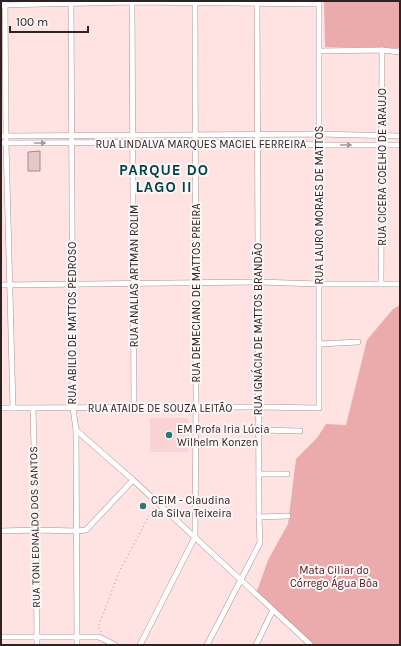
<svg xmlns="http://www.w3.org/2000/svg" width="401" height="646" font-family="Karla,sans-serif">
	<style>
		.built { fill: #fad4d4 }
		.park { fill: #ebaaab }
		.building { fill: #e3c8c8; stroke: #a58b8b }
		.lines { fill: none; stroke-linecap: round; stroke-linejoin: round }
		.minor-casing { stroke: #ac9292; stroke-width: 6 }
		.path { stroke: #a48f8f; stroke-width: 1; stroke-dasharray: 1 3; stroke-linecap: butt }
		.minor { stroke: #fff; stroke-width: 5 }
		.oneway { fill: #a09c9c }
		.poi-dot { fill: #2c7678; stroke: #fcf6f6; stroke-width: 1.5 }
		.labels { text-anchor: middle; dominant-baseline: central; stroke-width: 4; stroke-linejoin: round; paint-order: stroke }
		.street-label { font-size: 11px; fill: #2d2323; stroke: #fcf6f6 }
		.poi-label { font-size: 11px; fill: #2d2323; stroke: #fcf6f6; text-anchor: start }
		.park-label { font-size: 11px; fill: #50111a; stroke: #fcf6f6 }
		.district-label { font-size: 15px; font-weight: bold; letter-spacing: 1px; fill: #004345; stroke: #fcf6f6 }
	</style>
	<rect width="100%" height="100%" fill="#ffe2e2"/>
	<rect class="built" x="150" y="418" width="38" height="34"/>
	<g class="park">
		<polygon points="324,1 400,1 400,48 325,47"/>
		<polygon points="400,305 400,645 311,645 256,594 268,560 288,524 296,459 317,438 326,424 346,425 367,340 393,309"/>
	</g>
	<polygon class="building" points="40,151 40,171 28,171 28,152"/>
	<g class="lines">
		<g class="minor-casing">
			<g id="minor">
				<polyline points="5,1 6,143 13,408"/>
				<polyline points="71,1 73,408 76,430 77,645"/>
				<polyline points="132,1 134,408"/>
				<polyline points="1,5 132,2 319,4"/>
				<polyline points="320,51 382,50 400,52"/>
				<polyline points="1,136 319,134 400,136"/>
				<polyline points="1,143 258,142 319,145 400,145"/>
				<polyline points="381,284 382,50"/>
				<polyline points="1,285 258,282 319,284 400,284"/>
				<polyline points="319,344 358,342"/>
				<polyline points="1,408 259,407 319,408 319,1"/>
				<polyline points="33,408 36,530 37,645"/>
				<polyline points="76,430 133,480 311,645"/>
				<polyline points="259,430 300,431"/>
				<polyline points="259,474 287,474"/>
				<polyline points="259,517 288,516"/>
				<polyline points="1,531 36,530 77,531 86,530 133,480"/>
				<polyline points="1,637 99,637 115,645"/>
				<polyline points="140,645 195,537 196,408 195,1"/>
				<polyline points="207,645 260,543 259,517 257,1"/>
				<polyline points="256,645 273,610"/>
			</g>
		</g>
		<polyline class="path" points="101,632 98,627 119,572 154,507"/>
		<use href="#minor" class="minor"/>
	</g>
	<defs><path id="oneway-solid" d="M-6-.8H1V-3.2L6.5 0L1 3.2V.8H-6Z"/></defs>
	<g class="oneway">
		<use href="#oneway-solid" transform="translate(40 143)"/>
		<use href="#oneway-solid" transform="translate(346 145)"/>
	</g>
	<g class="poi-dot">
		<circle cx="169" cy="435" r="4"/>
		<circle cx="143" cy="506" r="4"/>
	</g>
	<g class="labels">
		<g class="street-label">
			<text x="201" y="144">RUA LINDALVA MARQUES MACIEL FERREIRA</text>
			<text transform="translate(382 167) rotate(-90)">RUA CICERA COELHO DE ARAUJO</text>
			<text transform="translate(319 205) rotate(-90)">RUA LAURO MORAES DE MATTOS</text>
			<text transform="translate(134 276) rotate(-90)">RUA ANALIAS ARTMAN ROLIM</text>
			<text transform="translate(196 293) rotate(-90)">RUA DEMECIANO DE MATTOS PREIRA</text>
			<text transform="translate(72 323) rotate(-90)">RUA ABILIO DE MATTOS PEDROSO</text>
			<text transform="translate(258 329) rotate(-90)">RUA IGNÁCIA DE MATTOS BRANDÃO</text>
			<text x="160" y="408">RUA ATAIDE DE SOUZA LEITÃO</text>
			<text transform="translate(35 527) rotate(-91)">RUA TONI EDNALDO DOS SANTOS</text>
		</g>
		<g class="poi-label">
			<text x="177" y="429">EM Profª Iria Lúcia<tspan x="177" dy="13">Wilhelm Konzen</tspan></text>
			<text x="151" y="500">CEIM - Claudina<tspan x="151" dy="13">da Silva Teixeira</tspan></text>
		</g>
		<g class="park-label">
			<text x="334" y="570">Mata Ciliar do<tspan x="334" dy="13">Córrego Água Bôa</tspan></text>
		</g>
		<g class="district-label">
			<text x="164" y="170">PARQUE DO<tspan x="164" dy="17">LAGO II</tspan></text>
		</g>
	</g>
	<rect width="401" height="646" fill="none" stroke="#2d2323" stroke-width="4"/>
	<path d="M10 26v6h78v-6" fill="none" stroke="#2d2323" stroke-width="2"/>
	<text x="16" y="26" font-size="12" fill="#2d2323" stroke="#fcf6f6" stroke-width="3" paint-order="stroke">100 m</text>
</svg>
